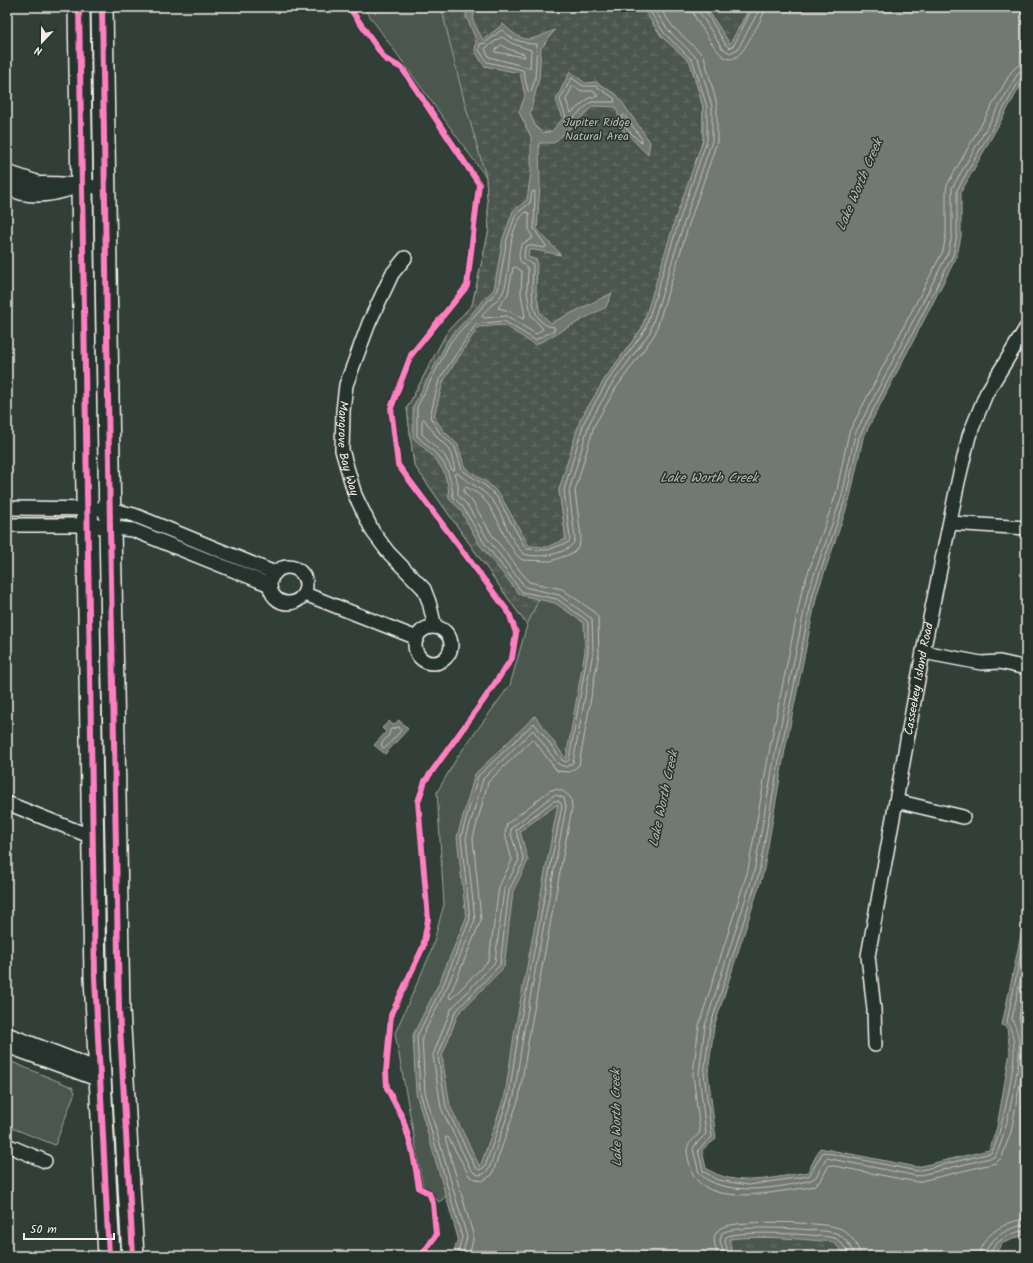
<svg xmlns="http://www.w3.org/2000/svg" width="1033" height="1263" font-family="Kalam,sans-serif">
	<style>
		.green { fill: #4c564f; stroke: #a0a49c }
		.wetland { fill: url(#wetland-marsh); stroke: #a0a49c }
		.park { fill: url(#park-tufts); stroke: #a0a49c }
		.water { fill: #727972; stroke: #a6a9a1; fill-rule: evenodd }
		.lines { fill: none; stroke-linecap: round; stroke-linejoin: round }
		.shore { stroke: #c0c1b9; stroke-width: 1 }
		.minor-casing { stroke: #f4f1e8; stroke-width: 16 }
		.primary-casing { stroke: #f4f1e8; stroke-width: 24 }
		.minor { stroke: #26332d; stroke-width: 13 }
		.primary { stroke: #26332d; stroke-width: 21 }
		.cycleway-casing { stroke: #26332d; stroke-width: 8 }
		.cycleway { stroke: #ff80c0; stroke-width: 6 }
		.labels { text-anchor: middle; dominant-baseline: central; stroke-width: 3; stroke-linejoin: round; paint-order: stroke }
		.park-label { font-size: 12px; fill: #b9bbb2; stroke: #26332d }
		.street-label { font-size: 12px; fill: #f4f1e8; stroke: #26332d }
		.water-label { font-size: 13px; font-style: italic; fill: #babbb3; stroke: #26332d }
	</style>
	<defs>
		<pattern id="wetland-marsh" width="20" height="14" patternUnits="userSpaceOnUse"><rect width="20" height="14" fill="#4c564f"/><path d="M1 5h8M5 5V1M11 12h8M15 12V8" fill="none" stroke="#666f68"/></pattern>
		<pattern id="park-tufts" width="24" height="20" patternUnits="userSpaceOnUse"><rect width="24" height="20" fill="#4c564f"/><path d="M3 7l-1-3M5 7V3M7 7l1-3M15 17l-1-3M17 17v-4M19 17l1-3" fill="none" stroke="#666f68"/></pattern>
	</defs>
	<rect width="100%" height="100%" fill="#323e38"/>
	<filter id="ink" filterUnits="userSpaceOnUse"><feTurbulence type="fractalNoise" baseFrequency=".025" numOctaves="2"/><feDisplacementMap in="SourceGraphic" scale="8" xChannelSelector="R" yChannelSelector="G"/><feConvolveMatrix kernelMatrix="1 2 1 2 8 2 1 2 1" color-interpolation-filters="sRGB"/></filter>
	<g filter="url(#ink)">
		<g class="green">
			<polygon points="363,7 794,7 594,646 533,1010 485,1167 439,1202 423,1186 395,1033 431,952 444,904 437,792 458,756 510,685 527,625 414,465 407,408 447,332 472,305 489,230 486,177"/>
			<polygon points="7,1060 72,1087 75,1092 55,1145 7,1126"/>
		</g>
		<g class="wetland">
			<polygon points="441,7 642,7 662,37 690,62 703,107 703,140 642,328 604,380 559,490 566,539 527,625 414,465 407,408 447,332 472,305 489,230 486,177 465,104"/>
			<polygon points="706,7 750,7 730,45"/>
		</g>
		<polygon class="park" points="737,1226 794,1230 883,1256 722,1256"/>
		<g class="water">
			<path d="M 467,7 L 475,7 L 473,21 L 483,40 L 503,24 C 525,45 529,41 555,30 L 541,48 L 539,79 L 530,113 L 535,126 L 543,133 L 552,131 L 563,118 L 556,100 L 570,71 L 585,83 L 596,82 L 617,95 L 650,142 L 648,155 L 622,129 L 616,107 L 593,106 L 554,143 L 539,143 L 540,186 L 537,229 L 561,255 L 529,249 L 528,257 L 537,260 L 536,291 L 540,313 L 551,323 L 612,293 L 606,307 L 535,345 L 504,325 L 478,327 L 443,382 L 434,417 L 444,431 L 458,445 L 465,468 L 489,484 L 500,495 L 529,546 L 547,547 L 566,539 L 559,490 L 580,420 L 604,380 L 642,328 L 676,217 L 703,140 L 703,107 L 690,62 L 662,37 L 642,7 L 706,7 L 730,44 L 750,7 L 1026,7 L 1026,76 L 961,192 L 961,236 L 957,256 L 863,438 L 850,498 L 817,594 L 785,750 L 763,874 L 714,1027 L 708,1073 L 716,1139 L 702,1150 L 706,1168 C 735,1189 775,1177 808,1172 L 820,1148 L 917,1167 L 989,1150 L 997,1127 L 1010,1052 L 1007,1028 L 1002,1025 L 1026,911 L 1026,1234 L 1003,1243 L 993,1256 L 847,1256 L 833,1242 C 799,1239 763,1235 729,1239 L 733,1256 L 453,1256 L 458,1238 L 416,1093 L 413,1035 L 440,981 L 466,918 L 457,837 L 475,774 L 535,716 L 566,759 L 585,651 L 584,623 L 555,603 L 520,595 L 479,544 L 460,509 L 449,499 C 449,468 434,457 413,438 L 413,407 L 449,338 L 494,289 L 503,238 L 513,211 L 527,200 L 531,172 L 531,137 L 519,112 L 525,96 L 520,73 L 484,66 L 475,51 L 476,40 L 466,16 ZM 558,804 L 515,1029 L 505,1095 L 480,1167 L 450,1106 L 442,1056 L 458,1014 L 504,967 L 513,891 L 528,861 L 520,831 Z"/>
			<polygon points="399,720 408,729 385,754 374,745 386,732 382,728 389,721 393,725"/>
		</g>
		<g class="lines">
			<g class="shore">
				<path d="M 692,7 C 693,17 701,26 706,34 C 725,65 734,69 752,35 C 757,26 764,17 765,7"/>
				<polyline points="698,7 700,13 722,48 730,53 738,49 758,12 759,7"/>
				<polyline points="703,7 726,45 730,48 734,45 753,7"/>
				<polygon points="502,30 513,39 530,44 537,44 535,78 531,92 528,91 523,70 487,62 479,50 480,44 485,43"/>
				<polygon points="502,37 511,43 531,50 530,68 489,57 485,49"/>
				<polygon points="502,45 508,49 524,54 525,57 495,52 495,50"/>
				<path d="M 1026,64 L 1017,66 L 1011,72 L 947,185 L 946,191 L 946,234 L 943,251 L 849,432 L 836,494 L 802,590 L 770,747 L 748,870 L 699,1025 L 693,1074 L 700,1132 C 687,1148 684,1142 690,1166 C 699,1204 755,1195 783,1191 C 793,1189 804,1189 814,1186 L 821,1180 L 829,1165 L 917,1182 L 996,1163 L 1002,1157 L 1011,1132 L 1025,1055 L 1022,1025 L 1019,1018 L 1026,981"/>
				<path d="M 1026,70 L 1021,71 L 1017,75 L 952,188 L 952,235 L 948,253 L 855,434 L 842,496 L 808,592 L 776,748 L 754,872 L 705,1026 L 699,1074 L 706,1134 L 696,1144 L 693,1149 L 699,1173 C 722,1198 781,1188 811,1180 L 816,1177 L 826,1158 L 917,1176 L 994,1157 C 1004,1147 1019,1069 1019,1052 C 1020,1042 1017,1028 1012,1019 L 1026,952"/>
				<path d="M 1026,75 L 1021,78 L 957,190 L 957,235 L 953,255 L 859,437 L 846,497 L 813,593 L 781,749 L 759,873 L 710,1027 L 704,1074 L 712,1137 L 698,1150 L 703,1171 L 717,1180 L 748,1185 L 809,1176 L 823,1152 L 917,1171 L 991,1153 C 1000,1142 1015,1066 1014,1051 C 1014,1040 1012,1029 1007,1022 L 1026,928"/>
				<polygon points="572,78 583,86 596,86 614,98 615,102 591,102 564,126 563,124 566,117 560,100"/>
				<polygon points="573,86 582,91 594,91 598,96 589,98 571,113 566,100"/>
				<polygon points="624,115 642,139 642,142 639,141 625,127 622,117"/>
				<path d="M 526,212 L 529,213 L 529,230 L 533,238 L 522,244 C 517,255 518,262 528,268 L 527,292 L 531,315 L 543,329 L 536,334 L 507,316 L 484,318 L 482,316 C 487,307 499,301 503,292 C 513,269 504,230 526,212 Z"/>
				<polygon points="516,267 522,272 521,293 525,317 523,319 510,311 498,308 508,294 513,268"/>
				<polygon points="424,419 437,437 450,450 455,470 452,470 445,456 422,434 422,421"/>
				<polygon points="399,727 401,731 386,747 383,748 381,744 389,735 390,730"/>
				<polygon points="556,795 564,798 566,807 524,1030 514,1096 489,1169 484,1174 478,1175 471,1170 441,1108 433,1055 451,1009 495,962 504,889 519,860 511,834 511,828 551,797"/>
				<polygon points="554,801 559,801 562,806 519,1029 509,1095 485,1167 479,1170 475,1167 446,1107 438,1056 455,1012 500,965 509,890 524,861 516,830"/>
				<path d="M 457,1256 L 462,1237 L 420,1092 L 417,1036 L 444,983 L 470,919 L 461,837 L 478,776 L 534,723 L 562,760 L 566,762 L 569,760 L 588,651 L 588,623 L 586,620 L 557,599 L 522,592 L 483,541 L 463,507 L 453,497 C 450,463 440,458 417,436 L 417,407 L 451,341 L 498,290 L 507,239 L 516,214 L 530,203 L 532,192 L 535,191 L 534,229 L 546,246 L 545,248 L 528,245 L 525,248 L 524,257 L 526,261 L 533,264 C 533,282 526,325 554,327 L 555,330 L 535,340 L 504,321 L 476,324 L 439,380 L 430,417 L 440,433 L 455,447 L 462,470 L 487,487 L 497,497 L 526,549 L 548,550 L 569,542 L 570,538 L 564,490 L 584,422 L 607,382 L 645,330 L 680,218 L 707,140 L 707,107 L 693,61 L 665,34 L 647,7"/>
				<path d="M 462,1256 L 467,1237 L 425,1092 L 422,1037 L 448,985 L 475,920 L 466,838 L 483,779 L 533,730 L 558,764 L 566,767 L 573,763 L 593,652 L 592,619 L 559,595 L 525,587 L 487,538 L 467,505 L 458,495 L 458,483 L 454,474 L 457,473 C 468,483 482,488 492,500 C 505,516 508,540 524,554 C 537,559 574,554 575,538 L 569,491 L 589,424 L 611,385 L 650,332 L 685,220 L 712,141 L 712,106 L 698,59 L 669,31 L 652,7"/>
				<polyline points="469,1256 473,1240 473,1234 445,1138 448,1137 470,1177 482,1181 492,1175 519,1098 530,1031 572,808 571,798 563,791 555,789 549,791 507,824 505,834 512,860 499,887 489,960 451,999 449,997 481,920 473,838 488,782 532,740 534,740 557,771 570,772 579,765 599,653 598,617 593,611 562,589 529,582 492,535 472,501 464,493 464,488 466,487 480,495 488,504 497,519 505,537 516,554 522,560 551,561 573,553 579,546 581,537 575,491 594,426 616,388 655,334 690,221 717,142 717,105 704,56 673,27 659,7"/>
				<path d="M 718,1256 C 715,1247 711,1238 718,1230 C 728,1218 823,1222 839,1228 C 848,1231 860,1246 860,1256"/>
				<path d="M 724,1256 L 720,1240 L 722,1233 C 734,1224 819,1229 836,1233 C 843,1235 854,1249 854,1256"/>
				<path d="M 729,1256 L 725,1241 L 726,1237 C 736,1230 819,1234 834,1238 C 839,1239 849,1251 849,1256"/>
				<path d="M 979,1256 C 980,1235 1008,1220 1026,1219"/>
				<path d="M 985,1256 C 986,1239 1011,1226 1026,1225"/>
				<path d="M 990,1256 C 992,1241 1013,1232 1026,1230"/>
			</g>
			<g class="minor-casing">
				<g id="minor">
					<polyline points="7,172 34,181"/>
					<path d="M 7,186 C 39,181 73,184 105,188"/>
					<path d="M 8,188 C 28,199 53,195 73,188"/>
					<path id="s1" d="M 405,258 L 392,274 L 369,323 L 346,385 L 343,411 L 342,450 L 355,495 L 373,532 L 388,552 L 424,589 L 429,602 L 435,627"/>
					<polyline points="7,508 109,509 134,515 275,573"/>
					<polyline points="950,523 1026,528"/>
					<polyline points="7,525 86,525 133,530 270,585"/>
					<circle cx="288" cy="585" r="18"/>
					<polyline points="305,594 417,638"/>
					<circle cx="433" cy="645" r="18"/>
					<polyline points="923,652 981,663 1000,662 1026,668"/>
					<polyline points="896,801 963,817"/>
					<polyline points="7,803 92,837"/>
					<polyline points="7,1034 98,1069"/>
					<path id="s2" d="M 875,1045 L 874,1009 L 868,956 L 923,652 L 958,482 L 969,436 L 986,394 L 1026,328"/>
					<polyline points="7,1046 99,1080"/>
					<polyline points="7,1145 45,1161"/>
				</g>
			</g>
			<g class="primary-casing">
				<g id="primary">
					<polyline points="79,7 95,977 109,1256"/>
					<polyline points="102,7 110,527 119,1010 133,1256"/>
				</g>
			</g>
			<use href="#minor" class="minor"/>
			<use href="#primary" class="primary"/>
			<g class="cycleway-casing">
				<g id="cycleway">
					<polyline points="79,7 95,977 109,1256"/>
					<polyline points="102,7 110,527 119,1010 133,1256"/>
					<polyline points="349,7 385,59 402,68 479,184 467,286 411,355 391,408 398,465 509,613 516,633 512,658 483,701 425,781 418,802 428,919 423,947 391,1015 386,1071 387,1088 403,1119 413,1153 419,1188 429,1193 433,1203 436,1235 422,1255"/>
				</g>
			</g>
			<use href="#cycleway" class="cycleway"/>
		</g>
	</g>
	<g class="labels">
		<g class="park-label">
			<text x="597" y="122">Jupiter Ridge<tspan x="597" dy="14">Natural Area</tspan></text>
		</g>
		<g class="street-label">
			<text stroke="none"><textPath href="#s1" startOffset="205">Mangrove Bay Way</textPath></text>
			<text stroke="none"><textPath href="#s2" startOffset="371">Casseekey Island Road</textPath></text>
		</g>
		<g class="water-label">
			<text transform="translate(860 185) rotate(-67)">Lake Worth Creek</text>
			<text x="709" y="478">Lake Worth Creek</text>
			<text transform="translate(664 799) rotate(-78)">Lake Worth Creek</text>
			<text transform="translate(617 1118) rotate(-91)">Lake Worth Creek</text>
		</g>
	</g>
	<rect width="1033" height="1263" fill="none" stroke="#26332d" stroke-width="24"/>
	<rect x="12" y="12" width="1009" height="1239" fill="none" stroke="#f4f1e8" stroke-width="1.5" filter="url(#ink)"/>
	<g transform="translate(42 42) rotate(202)" stroke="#26332d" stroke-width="3" paint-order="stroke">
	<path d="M0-3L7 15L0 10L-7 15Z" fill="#f4f1e8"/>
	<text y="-6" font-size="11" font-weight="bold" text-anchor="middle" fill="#f4f1e8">N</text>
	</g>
	<path d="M24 1233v6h90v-6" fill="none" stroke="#f4f1e8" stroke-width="2"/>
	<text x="30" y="1233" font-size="12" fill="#f4f1e8" stroke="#26332d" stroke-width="3" paint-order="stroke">50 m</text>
</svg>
